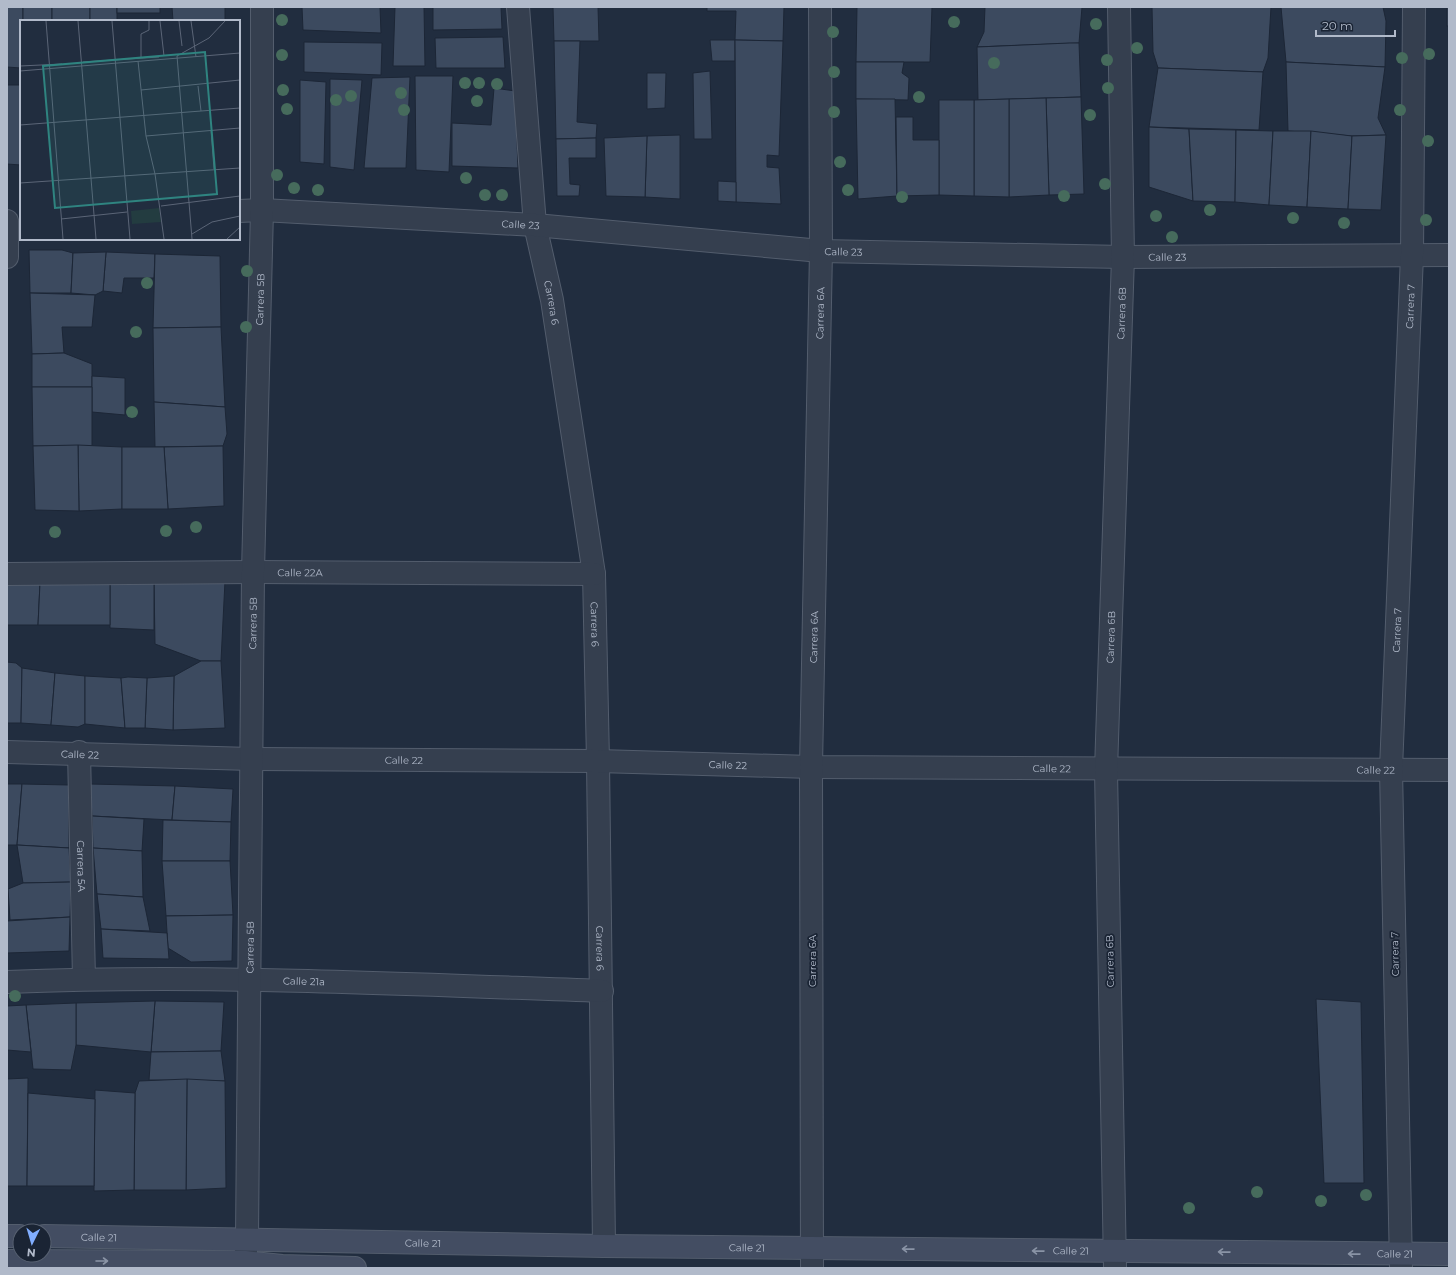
<svg xmlns="http://www.w3.org/2000/svg" width="1456" height="1275" font-family="Montserrat,sans-serif">
	<style>
		.building { fill: #3c4a5f; stroke: #1c2636 }
		.lines { fill: none; stroke-linecap: round; stroke-linejoin: round }
		.minor-casing { stroke: #535d6d; stroke-width: 24 }
		.secondary-casing { stroke: #535d6d; stroke-width: 24 }
		.minor { stroke: #353f4f; stroke-width: 22 }
		.secondary { stroke: #434d62; stroke-width: 22 }
		.tree { fill: #466b5c }
		.oneway { stroke: #8a94a6 }
		.labels { text-anchor: middle; dominant-baseline: central; stroke-width: 3.5; stroke-linejoin: round; paint-order: stroke }
		.street-label { font-size: 10px; fill: #b1baca; stroke: #1a2434 }
		.inset-road { fill: none; stroke: #5b6577; stroke-width: 1 }
		.view { fill: #2f8480; fill-opacity: 0.15; stroke: #2f8480; stroke-width: 2 }
		.inset-edge { fill: none; stroke: #b1baca; stroke-width: 2 }
	</style>
	<rect width="100%" height="100%" fill="#212d3f"/>
	<g class="building">
		<polygon points="7,7 23,7 23,21 21,21 21,68 7,67"/>
		<rect x="23" y="7" width="29" height="14"/>
		<rect x="52" y="7" width="38" height="14"/>
		<rect x="90" y="7" width="27" height="14"/>
		<rect x="117" y="7" width="43" height="6"/>
		<polygon points="172,7 225,7 225,21 173,21"/>
		<polygon points="302,7 380,7 381,33 303,30"/>
		<polygon points="395,7 424,7 425,66 393,66"/>
		<polygon points="433,7 501,7 502,29 433,30"/>
		<polygon points="553,7 598,7 599,41 554,41"/>
		<polygon points="707,7 784,7 783,41 735,40 736,11 707,11"/>
		<polygon points="857,7 932,7 930,62 856,62"/>
		<polygon points="985,7 1082,7 1079,43 977,47 984,32"/>
		<polygon points="1152,7 1271,7 1268,58 1263,72 1158,68 1153,52"/>
		<polygon points="1281,7 1383,7 1386,21 1385,67 1286,62"/>
		<rect x="1447" y="7" width="2" height="19"/>
		<polygon points="503,37 505,68 436,68 435,38"/>
		<polygon points="710,40 735,40 735,61 712,61"/>
		<polygon points="735,40 783,41 779,156 767,155 767,167 779,168 781,204 736,202"/>
		<polygon points="554,41 580,41 577,122 597,124 596,138 556,139"/>
		<polygon points="304,42 382,43 381,75 304,72"/>
		<polygon points="1069,43 1079,43 1081,97 978,100 977,47"/>
		<polygon points="856,62 904,62 902,73 909,78 908,100 856,99"/>
		<polygon points="1286,62 1385,67 1378,118 1386,135 1352,136 1288,131"/>
		<polygon points="1158,68 1263,72 1259,130 1149,127"/>
		<polygon points="710,71 712,139 694,139 693,73"/>
		<polygon points="647,73 666,73 665,108 647,109"/>
		<polygon points="415,76 453,76 449,172 416,170"/>
		<polygon points="410,77 406,168 364,168 372,78"/>
		<polygon points="330,79 362,80 354,170 330,167"/>
		<polygon points="300,80 326,82 324,164 300,162"/>
		<polygon points="7,85 21,85 21,165 7,164"/>
		<polygon points="494,88 515,91 518,168 452,166 452,123 491,125"/>
		<polygon points="1081,97 1084,194 1049,195 1046,98"/>
		<polygon points="1046,98 1049,195 1009,197 1009,99"/>
		<polygon points="856,99 895,99 897,196 858,199"/>
		<polygon points="1009,99 1009,197 974,196 974,100"/>
		<polygon points="939,100 974,100 974,196 939,195"/>
		<polygon points="896,117 913,117 913,140 939,140 939,195 897,196"/>
		<polygon points="1149,127 1189,129 1193,201 1149,187"/>
		<polygon points="1189,129 1236,130 1235,202 1193,201"/>
		<polygon points="1236,130 1273,131 1269,205 1235,202"/>
		<polygon points="1273,131 1311,131 1307,207 1269,205"/>
		<polygon points="1311,131 1352,136 1348,209 1307,207"/>
		<polygon points="680,135 680,199 645,197 647,136"/>
		<polygon points="1386,135 1381,210 1348,209 1352,136"/>
		<polygon points="647,136 645,197 606,196 604,138"/>
		<polygon points="596,138 596,158 569,158 570,184 580,185 579,196 557,196 556,139"/>
		<polygon points="718,181 736,182 736,202 718,201"/>
		<polygon points="29,250 62,250 73,253 71,293 30,293"/>
		<polygon points="106,252 155,254 154,278 124,278 122,293 103,291"/>
		<polygon points="106,252 103,291 95,295 71,293 73,253"/>
		<polygon points="155,254 220,256 221,327 153,328"/>
		<polygon points="30,293 95,295 92,327 62,327 64,353 32,354"/>
		<polygon points="221,327 225,407 154,402 153,328"/>
		<polygon points="64,353 92,364 92,387 32,387 32,354"/>
		<polygon points="92,376 125,378 125,415 92,412"/>
		<polygon points="32,387 92,387 92,446 33,446"/>
		<polygon points="154,402 225,407 227,434 223,446 155,447"/>
		<polygon points="78,445 122,447 122,509 79,511"/>
		<polygon points="78,445 79,511 35,510 33,446"/>
		<polygon points="223,446 224,506 168,509 164,447"/>
		<polygon points="122,447 164,447 168,509 122,509"/>
		<polygon points="225,581 221,661 201,661 155,644 154,582"/>
		<polygon points="154,582 154,630 110,628 110,583"/>
		<polygon points="7,583 40,583 38,625 7,625"/>
		<polygon points="40,583 110,583 110,625 38,625"/>
		<polygon points="201,661 221,661 225,728 173,730 174,676"/>
		<polygon points="7,662 16,663 22,668 21,723 7,723"/>
		<polygon points="22,668 55,673 51,725 21,723"/>
		<polygon points="55,673 85,676 85,724 78,727 51,725"/>
		<polygon points="85,676 121,678 125,728 85,724"/>
		<polygon points="174,676 173,730 145,728 147,678"/>
		<polygon points="128,677 147,678 145,728 125,728 121,678"/>
		<polygon points="7,784 22,784 17,845 7,845"/>
		<polygon points="22,784 69,785 69,848 17,845"/>
		<polygon points="90,784 175,786 172,820 92,816"/>
		<polygon points="175,786 233,789 231,822 172,820"/>
		<polygon points="92,816 144,819 142,851 93,848"/>
		<polygon points="163,820 231,822 230,861 162,861"/>
		<polygon points="17,845 69,848 71,882 23,883"/>
		<polygon points="93,848 142,851 143,897 97,894"/>
		<polygon points="162,861 230,861 233,915 166,916"/>
		<polygon points="71,882 70,917 10,920 8,889 23,883"/>
		<polygon points="97,894 143,897 150,931 101,929"/>
		<polygon points="233,915 232,961 191,962 168,948 166,916"/>
		<polygon points="70,917 69,951 7,953 7,921"/>
		<polygon points="101,929 167,933 169,959 103,958"/>
		<polygon points="1316,999 1361,1002 1364,1183 1324,1183"/>
		<polygon points="155,1001 224,1002 221,1051 151,1052"/>
		<polygon points="155,1001 151,1052 76,1045 76,1003"/>
		<polygon points="76,1003 76,1045 71,1070 33,1069 26,1005"/>
		<polygon points="26,1005 31,1052 7,1050 7,1006"/>
		<polygon points="221,1051 225,1081 149,1080 151,1052"/>
		<polygon points="28,1078 27,1186 7,1186 7,1079"/>
		<polygon points="187,1079 225,1081 226,1188 186,1190"/>
		<polygon points="187,1079 186,1190 134,1190 135,1093 139,1081"/>
		<polygon points="95,1090 135,1093 134,1190 94,1191"/>
		<polygon points="28,1093 95,1099 94,1186 27,1186"/>
	</g>
	<g class="lines">
		<g class="minor-casing">
			<g id="minor">
				<path id="s1" d="M 518,7 L 535,225 L 552,300 L 594,574 L 598,761 L 604,1246"/>
				<path id="s2" d="M 239,211 L 262,210 L 535,225 L 821,251 L 1123,257 L 1449,255"/>
				<polyline points="7,257 7,221"/>
				<path id="s3" d="M 7,574 L 253,572 L 594,574"/>
				<path id="s4" d="M 7,752 L 251,759 L 598,761 L 811,767 L 1449,770"/>
				<path id="s5" d="M 79,752 L 84,979"/>
				<path id="s6" d="M 7,982 C 205,974 403,984 602,991"/>
				<path id="s7" d="M 230,1268 L 245,1262 L 247,1239 L 253,572 L 262,210 L 262,7"/>
				<path id="s8" d="M 812,1268 L 811,767 L 821,251 L 820,7"/>
				<path id="s9" d="M 1115,1268 L 1106,770 L 1123,257 L 1119,7"/>
				<path id="s10" d="M 1401,1268 L 1391,769 L 1412,255 L 1414,7"/>
			</g>
		</g>
		<g class="secondary-casing">
			<g id="secondary">
				<polyline points="7,1236 20,1236"/>
				<path id="s11" d="M 44,1236 L 604,1246 L 1449,1254"/>
				<polyline points="7,1261 245,1262 282,1266 355,1268"/>
			</g>
		</g>
		<use href="#minor" class="minor"/>
		<use href="#secondary" class="secondary"/>
	</g>
	<g class="tree">
		<circle cx="282" cy="20" r="6"/>
		<circle cx="954" cy="22" r="6"/>
		<circle cx="1096" cy="24" r="6"/>
		<circle cx="833" cy="32" r="6"/>
		<circle cx="1137" cy="48" r="6"/>
		<circle cx="1429" cy="54" r="6"/>
		<circle cx="282" cy="55" r="6"/>
		<circle cx="1402" cy="58" r="6"/>
		<circle cx="1107" cy="60" r="6"/>
		<circle cx="994" cy="63" r="6"/>
		<circle cx="834" cy="72" r="6"/>
		<circle cx="465" cy="83" r="6"/>
		<circle cx="479" cy="83" r="6"/>
		<circle cx="497" cy="84" r="6"/>
		<circle cx="1108" cy="88" r="6"/>
		<circle cx="283" cy="90" r="6"/>
		<circle cx="401" cy="93" r="6"/>
		<circle cx="351" cy="96" r="6"/>
		<circle cx="919" cy="97" r="6"/>
		<circle cx="336" cy="100" r="6"/>
		<circle cx="477" cy="101" r="6"/>
		<circle cx="287" cy="109" r="6"/>
		<circle cx="404" cy="110" r="6"/>
		<circle cx="1400" cy="110" r="6"/>
		<circle cx="834" cy="112" r="6"/>
		<circle cx="1090" cy="115" r="6"/>
		<circle cx="1428" cy="141" r="6"/>
		<circle cx="840" cy="162" r="6"/>
		<circle cx="277" cy="175" r="6"/>
		<circle cx="466" cy="178" r="6"/>
		<circle cx="1105" cy="184" r="6"/>
		<circle cx="294" cy="188" r="6"/>
		<circle cx="318" cy="190" r="6"/>
		<circle cx="848" cy="190" r="6"/>
		<circle cx="485" cy="195" r="6"/>
		<circle cx="502" cy="195" r="6"/>
		<circle cx="1064" cy="196" r="6"/>
		<circle cx="902" cy="197" r="6"/>
		<circle cx="1210" cy="210" r="6"/>
		<circle cx="1156" cy="216" r="6"/>
		<circle cx="1293" cy="218" r="6"/>
		<circle cx="1426" cy="220" r="6"/>
		<circle cx="1344" cy="223" r="6"/>
		<circle cx="1172" cy="237" r="6"/>
		<circle cx="247" cy="271" r="6"/>
		<circle cx="147" cy="283" r="6"/>
		<circle cx="246" cy="327" r="6"/>
		<circle cx="136" cy="332" r="6"/>
		<circle cx="132" cy="412" r="6"/>
		<circle cx="196" cy="527" r="6"/>
		<circle cx="166" cy="531" r="6"/>
		<circle cx="55" cy="532" r="6"/>
		<circle cx="15" cy="996" r="6"/>
		<circle cx="1257" cy="1192" r="6"/>
		<circle cx="1366" cy="1195" r="6"/>
		<circle cx="1321" cy="1201" r="6"/>
		<circle cx="1189" cy="1208" r="6"/>
	</g>
	<defs><path id="oneway-shaft" d="M-6 0H5M1.5-3L5.5 0L1.5 3" fill="none" stroke-width="1.6" stroke-linecap="round" stroke-linejoin="round"/></defs>
	<g class="oneway">
		<use href="#oneway-shaft" transform="translate(908 1249) rotate(-179)"/>
		<use href="#oneway-shaft" transform="translate(1038 1251) rotate(-179)"/>
		<use href="#oneway-shaft" transform="translate(1224 1252) rotate(-179)"/>
		<use href="#oneway-shaft" transform="translate(1354 1254) rotate(-179)"/>
		<use href="#oneway-shaft" transform="translate(102 1261)"/>
	</g>
	<g class="labels">
		<g class="street-label">
			<text stroke="none"><textPath href="#s2" startOffset="282">Calle 23</textPath></text>
			<text stroke="none"><textPath href="#s2" startOffset="606">Calle 23</textPath></text>
			<text stroke="none"><textPath href="#s2" startOffset="930">Calle 23</textPath></text>
			<text stroke="none"><textPath href="#s7" startOffset="979">Carrera 5B</textPath></text>
			<text stroke="none"><textPath href="#s1" startOffset="298">Carrera 6</textPath></text>
			<text stroke="none"><textPath href="#s10" startOffset="962">Carrera 7</textPath></text>
			<text stroke="none"><textPath href="#s8" startOffset="955">Carrera 6A</textPath></text>
			<text stroke="none"><textPath href="#s9" startOffset="955">Carrera 6B</textPath></text>
			<text stroke="none"><textPath href="#s3" startOffset="293">Calle 22A</textPath></text>
			<text stroke="none"><textPath href="#s7" startOffset="655">Carrera 5B</textPath></text>
			<text stroke="none"><textPath href="#s1" startOffset="623">Carrera 6</textPath></text>
			<text stroke="none"><textPath href="#s10" startOffset="638">Carrera 7</textPath></text>
			<text stroke="none"><textPath href="#s8" startOffset="631">Carrera 6A</textPath></text>
			<text stroke="none"><textPath href="#s9" startOffset="631">Carrera 6B</textPath></text>
			<text stroke="none"><textPath href="#s4" startOffset="73">Calle 22</textPath></text>
			<text stroke="none"><textPath href="#s4" startOffset="397">Calle 22</textPath></text>
			<text stroke="none"><textPath href="#s4" startOffset="721">Calle 22</textPath></text>
			<text stroke="none"><textPath href="#s4" startOffset="1045">Calle 22</textPath></text>
			<text stroke="none"><textPath href="#s4" startOffset="1369">Calle 22</textPath></text>
			<text stroke="none"><textPath href="#s5" startOffset="114">Carrera 5A</textPath></text>
			<text stroke="none"><textPath href="#s7" startOffset="331">Carrera 5B</textPath></text>
			<text stroke="none"><textPath href="#s1" startOffset="947">Carrera 6</textPath></text>
			<text transform="translate(1395 954) rotate(-91)">Carrera 7</text>
			<text transform="translate(812 961) rotate(-90)">Carrera 6A</text>
			<text transform="translate(1110 961) rotate(-91)">Carrera 6B</text>
			<text stroke="none"><textPath href="#s6" startOffset="297">Calle 21a</textPath></text>
			<text stroke="none"><textPath href="#s11" startOffset="55">Calle 21</textPath></text>
			<text stroke="none"><textPath href="#s11" startOffset="379">Calle 21</textPath></text>
			<text stroke="none"><textPath href="#s11" startOffset="703">Calle 21</textPath></text>
			<text stroke="none"><textPath href="#s11" startOffset="1027">Calle 21</textPath></text>
			<text stroke="none"><textPath href="#s11" startOffset="1351">Calle 21</textPath></text>
		</g>
	</g>
	<g transform="translate(20 20)">
		<rect width="220" height="220" fill="#212d3f"/>
		<path d="M 139,188 L 141,202 L 112,204 L 111,191 Z" fill="#233c40"/>
		<path class="inset-road" d="M 26,1 L 43,219M 58,1 L 76,219M 92,1 L 110,219M 140,1 L 144,36M 159,1 L 162,26M 171,1 L 176,37M 220,30 L 220,49M 121,37 L 121,14 L 129,10 L 129,1M 118,41 L 126,116 L 135,154 L 144,219M 63,42 L 139,37M 0,46 L 42,44M 0,51 L 220,33M 178,66 L 181,91M 121,70 L 220,60M 0,105 L 220,88M 191,110 L 194,149M 126,116 L 220,108M 0,163 L 220,148M 141,186 L 220,176M 41,199 L 107,192M 172,214 L 192,202 L 220,196M 172,219 L 157,36 L 189,18 L 205,1M 207,219 L 220,207"/>
		<path class="view" d="M 185,32 L 197,174 L 35,188 L 23,46 Z"/>
		<rect width="220" height="220" class="inset-edge"/>
	</g>
	<rect width="1456" height="1275" fill="none" stroke="#b1baca" stroke-width="16"/>
	<g transform="translate(32 1243) rotate(185)"><circle r="19" fill="#1a2434" stroke="#566070"/>
	<path d="M0-3L7 15L0 10L-7 15Z" fill="#81aeff"/>
	<text y="-6" font-size="11" font-weight="bold" text-anchor="middle" fill="#b1baca">N</text>
	</g>
	<path d="M1316 30v6h79v-6" fill="none" stroke="#b1baca" stroke-width="2"/>
	<text x="1322" y="30" font-size="12" fill="#b1baca" stroke="#1a2434" stroke-width="3" paint-order="stroke">20 m</text>
</svg>
